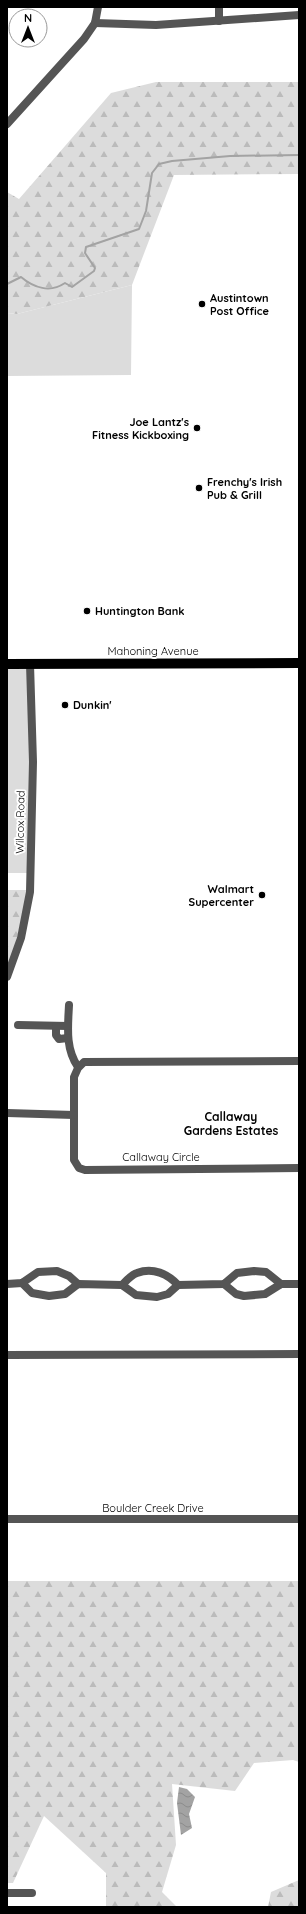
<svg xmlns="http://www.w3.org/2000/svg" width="306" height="1914" font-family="Quicksand,sans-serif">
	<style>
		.green { fill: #dcdcdc }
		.forest { fill: url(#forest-firs) }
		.water { fill: url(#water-waves) }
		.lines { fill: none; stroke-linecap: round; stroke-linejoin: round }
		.stream { stroke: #a3a3a3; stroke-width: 2 }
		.minor { stroke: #555; stroke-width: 8 }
		.tertiary { stroke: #555; stroke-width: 8 }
		.primary { stroke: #000; stroke-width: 10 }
		.poi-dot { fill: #000; stroke: #fff; stroke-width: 1.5 }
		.labels { text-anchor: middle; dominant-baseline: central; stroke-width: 4; stroke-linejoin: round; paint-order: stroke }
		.poi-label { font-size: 11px; font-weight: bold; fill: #000; stroke: #fff; text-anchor: start }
		.street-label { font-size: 11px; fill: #000; stroke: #fff }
		.neighbourhood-label { font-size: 12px; font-weight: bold; fill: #000; stroke: #fff }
	</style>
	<defs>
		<pattern id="forest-firs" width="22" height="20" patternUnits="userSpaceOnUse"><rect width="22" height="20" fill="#dcdcdc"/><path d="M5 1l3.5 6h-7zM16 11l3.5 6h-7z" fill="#bbb"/></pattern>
		<pattern id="water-waves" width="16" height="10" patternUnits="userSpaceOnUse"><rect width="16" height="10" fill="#a3a3a3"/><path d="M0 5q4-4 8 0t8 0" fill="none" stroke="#8b8b8b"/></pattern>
	</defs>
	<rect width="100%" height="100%" fill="#fff"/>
	<g class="green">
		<polygon points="132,285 131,375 7,376 7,313 17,314"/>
		<rect x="7" y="664" width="23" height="209"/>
	</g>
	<g class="forest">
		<polygon points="156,82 299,82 299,174 174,175 132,285 17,314 7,313 7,192 19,199 111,93"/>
		<polygon points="7,890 29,890 7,977"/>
		<polygon points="7,1581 299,1581 299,1762 293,1760 254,1763 235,1791 172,1784 176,1845 162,1892 177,1907 106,1907 106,1873 44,1816 13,1883 7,1883"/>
		<polygon points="299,1880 299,1907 268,1907 271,1892"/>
	</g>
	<polygon class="water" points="179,1787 187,1789 195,1797 189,1814 192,1828 181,1835 177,1803"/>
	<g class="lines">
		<path class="stream" d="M 7,284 L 21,277 C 34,288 50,293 65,283 L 72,287 L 94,271 L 95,268 L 85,253 L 86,247 L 139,229 L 146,211 L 152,173 L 159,164 L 172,161 L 230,156 L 299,155"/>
		<g class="minor">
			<polyline points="219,7 219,21"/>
			<polyline points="95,23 156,25 299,15"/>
			<polyline points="7,124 84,39 95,23 98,7"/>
			<path d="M 69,1005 C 68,1026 65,1048 78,1067"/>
			<polyline points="18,1025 68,1026"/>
			<polyline points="56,1026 56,1035 59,1039 68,1038"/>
			<polyline points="299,1061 84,1062 78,1068 74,1077 74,1160 79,1168 85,1170 299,1168"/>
			<polyline points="7,1113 74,1115"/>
			<polyline points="22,1283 32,1293 49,1296 65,1294 78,1284 122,1285 136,1295 157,1297 168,1294 178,1285 224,1284 237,1273 254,1271 266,1272 281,1284"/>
			<polyline points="7,1284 22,1283 38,1272 57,1271 69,1276 78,1284"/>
			<polyline points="224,1284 236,1294 244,1296 265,1294 281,1284 299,1284"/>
			<path d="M 122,1285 C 126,1281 131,1275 137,1273 C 153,1267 168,1274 178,1285"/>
			<polyline points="7,1355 299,1354"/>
			<polyline points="7,1519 299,1519"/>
			<polyline points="7,1893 32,1893"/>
		</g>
		<polyline class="tertiary" points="7,977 21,938 30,892 33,762 30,664"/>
		<polyline class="primary" points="7,664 299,663"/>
	</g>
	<g class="poi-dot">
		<circle cx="202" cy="304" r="4"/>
		<circle cx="197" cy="428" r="4"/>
		<circle cx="199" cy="488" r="4"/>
		<circle cx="87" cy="611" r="4"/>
		<circle cx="65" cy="705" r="4"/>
		<circle cx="262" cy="895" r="4"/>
	</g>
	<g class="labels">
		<g class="poi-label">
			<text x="210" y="298">Austintown<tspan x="210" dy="13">Post Office</tspan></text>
			<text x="189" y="422" text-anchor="end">Joe Lantz's<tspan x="189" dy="13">Fitness Kickboxing</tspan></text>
			<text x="207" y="482">Frenchy's Irish<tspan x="207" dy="13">Pub &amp; Grill</tspan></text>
			<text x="95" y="611">Huntington Bank</text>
			<text x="73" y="705">Dunkin'</text>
			<text x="254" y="889" text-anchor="end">Walmart<tspan x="254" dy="13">Supercenter</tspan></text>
		</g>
		<g class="street-label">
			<text x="153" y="651">Mahoning Avenue</text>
			<text transform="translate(20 822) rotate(-89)">Wilcox Road</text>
			<text x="161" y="1157">Callaway Circle</text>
			<text x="153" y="1508">Boulder Creek Drive</text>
		</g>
		<g class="neighbourhood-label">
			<text x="231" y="1116">Callaway<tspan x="231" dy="14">Gardens Estates</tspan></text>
		</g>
	</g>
	<rect width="306" height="1914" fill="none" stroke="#000000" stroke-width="16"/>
	<g transform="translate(28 28)"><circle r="19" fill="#ffffff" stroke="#999999"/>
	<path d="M0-3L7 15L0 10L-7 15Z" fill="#000000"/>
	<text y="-6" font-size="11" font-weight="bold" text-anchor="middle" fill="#000000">N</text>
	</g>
</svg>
